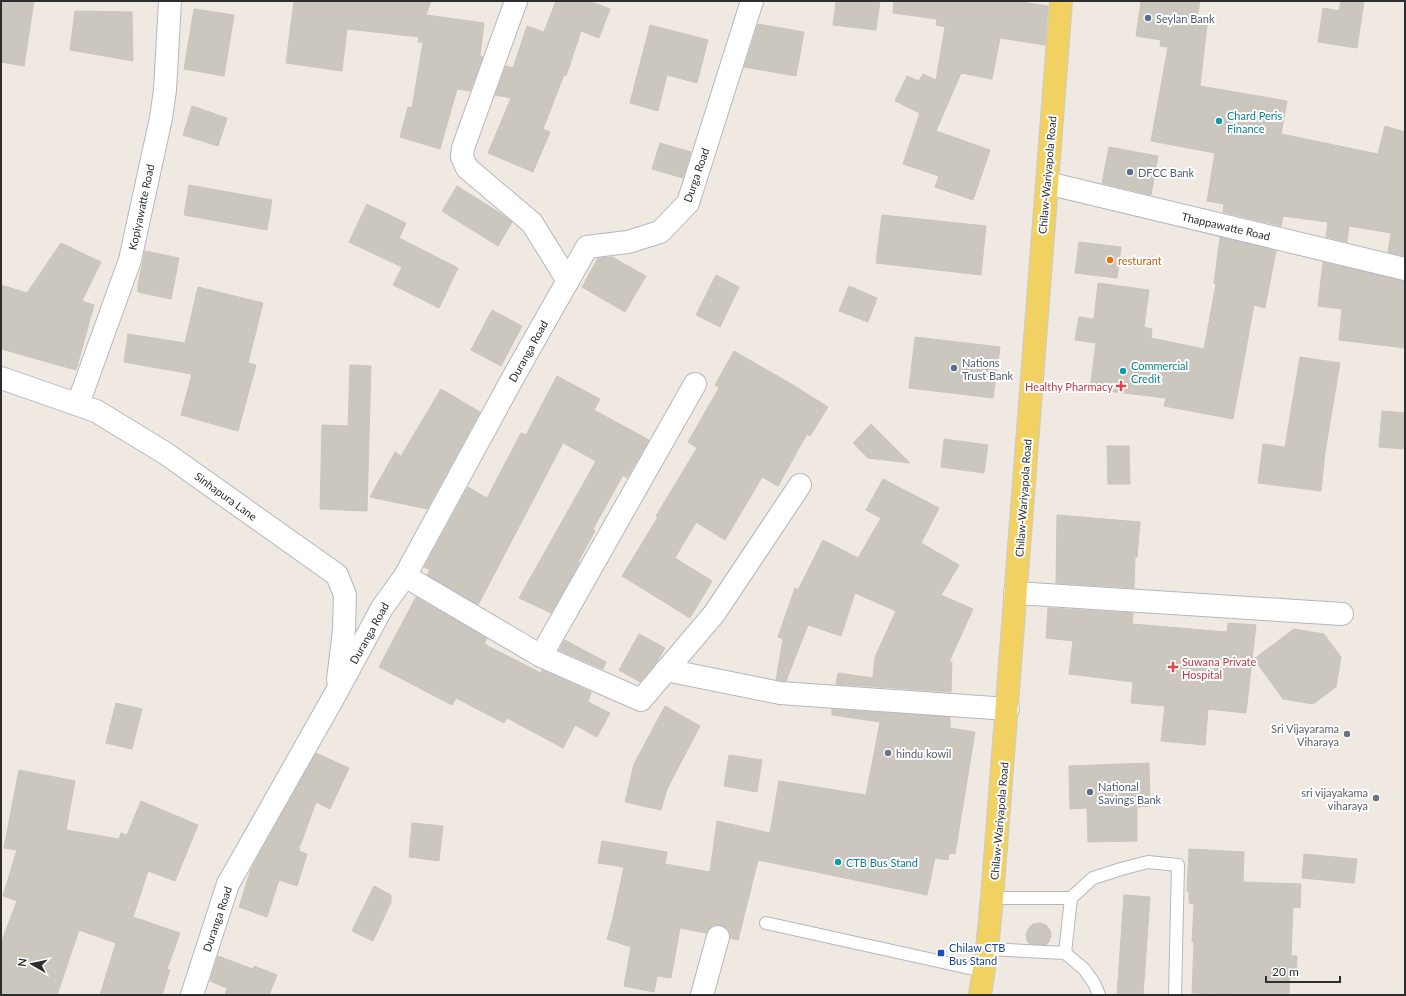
<svg xmlns="http://www.w3.org/2000/svg" width="1406" height="996" font-family="Lato,sans-serif">
	<style>
		.building { fill: #cbc7bf; stroke: #cbc5ba }
		.lines { fill: none; stroke-linecap: round; stroke-linejoin: round }
		.service-casing { stroke: #b4b7c1; stroke-width: 14 }
		.minor-casing { stroke: #b4b7c1; stroke-width: 24 }
		.primary-casing { stroke: #c9c9c9; stroke-width: 24 }
		.service { stroke: #fff; stroke-width: 12 }
		.minor { stroke: #fff; stroke-width: 22 }
		.primary { stroke: #f2d163; stroke-width: 22 }
		.service-dot { fill: #5c6f8a; stroke: #fff; stroke-width: 1.5 }
		.culture-dot { fill: #0f9aa8; stroke: #fff; stroke-width: 1.5 }
		.food-dot { fill: #e8710a; stroke: #fff; stroke-width: 1.5 }
		.health-dot { fill: #e0444e; stroke: #fff; stroke-width: 1.5 }
		.worship-dot { fill: #6b7280; stroke: #fff; stroke-width: 1.5 }
		.transit-dot { fill: #1a4fb4; stroke: #fff; stroke-width: 1.5 }
		.labels { text-anchor: middle; dominant-baseline: central; stroke-width: 4; stroke-linejoin: round; paint-order: stroke }
		.service-label { font-size: 11px; fill: #4e5e75; stroke: #fff; text-anchor: start }
		.culture-label { font-size: 11px; fill: #0d838f; stroke: #fff; text-anchor: start }
		.street-label { font-size: 11px; fill: #2e2e2e; stroke: #fff }
		.food-label { font-size: 11px; fill: #c56008; stroke: #fff; text-anchor: start }
		.health-label { font-size: 11px; fill: #be3a42; stroke: #fff; text-anchor: end }
		.worship-label { font-size: 11px; fill: #5b616d; stroke: #fff; text-anchor: end }
		.transit-label { font-size: 11px; fill: #164399; stroke: #fff; text-anchor: start }
	</style>
	<rect width="100%" height="100%" fill="#efe9e1"/>
	<g class="building">
		<polygon points="1,1 34,1 24,66 1,62"/>
		<polygon points="294,1 431,1 426,15 484,23 480,56 483,57 470,91 457,89 440,149 400,137 408,107 412,108 423,42 418,42 419,37 347,29 342,71 286,63"/>
		<polygon points="556,1 589,1 610,9 599,38 581,31 566,76 564,75 543,129 550,132 533,172 488,153 511,98 495,95 506,66 513,68 527,26 544,32"/>
		<polygon points="836,1 880,1 876,30 833,25"/>
		<polygon points="894,1 1015,1 1048,6 1045,45 1000,38 992,79 961,73 936,131 990,150 973,200 935,187 939,176 903,164 920,113 895,101 907,76 919,81 923,74 936,80 945,27 936,25 937,19 893,13"/>
		<polygon points="1141,1 1200,1 1196,24 1207,25 1200,86 1287,101 1281,134 1378,154 1385,126 1405,132 1405,256 1388,252 1391,233 1349,226 1347,242 1326,237 1328,222 1283,216 1281,226 1223,212 1224,204 1207,201 1215,153 1151,141 1168,47 1160,46 1161,40 1136,36"/>
		<polygon points="1341,1 1364,1 1357,48 1318,42 1323,8 1339,11"/>
		<polygon points="194,9 234,15 224,76 184,69"/>
		<polygon points="75,11 132,12 133,61 70,50"/>
		<polygon points="758,24 804,32 796,76 744,67"/>
		<polygon points="650,25 708,40 697,83 667,75 658,111 630,103"/>
		<polygon points="192,106 227,118 218,146 183,135"/>
		<polygon points="660,143 691,152 683,178 652,169"/>
		<polygon points="1109,147 1158,156 1151,195 1102,183"/>
		<polygon points="189,185 272,200 267,230 184,215"/>
		<polygon points="457,186 500,213 512,222 498,246 442,211"/>
		<polygon points="367,204 406,223 399,238 458,268 439,308 393,285 402,267 349,242"/>
		<polygon points="882,215 986,226 981,275 876,263"/>
		<polygon points="1220,237 1276,251 1265,308 1254,305 1233,419 1164,406 1166,398 1090,389 1096,343 1075,340 1079,317 1094,319 1098,283 1149,290 1144,327 1152,329 1151,338 1204,349 1216,284 1214,283"/>
		<polygon points="1079,242 1121,247 1117,278 1075,273"/>
		<polygon points="61,243 101,262 82,301 94,305 76,370 1,349 1,285 27,293"/>
		<polygon points="145,251 179,258 171,299 138,292 138,284"/>
		<polygon points="612,257 646,276 625,312 582,287 598,258"/>
		<polygon points="1323,262 1405,281 1405,348 1339,340 1342,309 1318,306"/>
		<polygon points="716,275 739,287 720,327 696,315"/>
		<polygon points="849,286 877,298 868,322 839,311"/>
		<polygon points="198,287 263,303 248,363 256,365 238,431 181,415 192,374 124,362 128,334 185,343"/>
		<polygon points="492,310 522,326 501,366 471,350"/>
		<polygon points="915,337 1000,347 993,398 909,388"/>
		<polygon points="734,351 793,385 828,407 810,436 807,434 778,486 762,477 725,540 696,522 675,558 712,581 690,618 622,576 658,517 656,516 697,448 688,442 719,388 715,385"/>
		<polygon points="1300,357 1340,363 1325,452 1321,491 1258,483 1263,444 1285,447"/>
		<polygon points="350,365 371,366 367,511 320,509 322,425 348,426"/>
		<polygon points="557,376 600,399 594,410 649,440 627,478 623,475 593,529 595,531 578,562 580,563 551,613 519,598 596,461 563,443 478,605 427,575 430,570 424,567 468,487 487,498 521,433 526,435"/>
		<polygon points="441,389 480,412 427,509 370,497 395,452 401,456"/>
		<polygon points="1382,411 1405,413 1405,449 1379,447"/>
		<polygon points="871,424 910,463 868,458 853,443"/>
		<polygon points="944,439 988,445 984,473 941,467"/>
		<polygon points="1107,446 1129,446 1130,484 1108,484"/>
		<polygon points="883,479 939,508 921,543 959,565 941,595 973,609 949,662 952,662 951,692 836,684 838,673 873,678 875,657 896,611 855,593 841,636 808,625 786,681 776,680 783,639 778,637 795,588 798,590 823,540 858,558 881,518 866,510"/>
		<polygon points="1057,515 1140,522 1137,557 1135,557 1134,588 1056,583"/>
		<polygon points="416,597 487,638 484,644 541,673 542,670 591,692 588,702 610,713 597,737 575,725 563,748 507,718 504,723 456,698 452,705 379,667"/>
		<polygon points="1048,608 1133,613 1132,624 1227,632 1228,623 1256,625 1246,713 1208,709 1205,745 1161,741 1165,706 1131,703 1133,682 1069,674 1073,641 1046,638"/>
		<polygon points="1294,629 1324,634 1341,657 1336,687 1313,704 1283,699 1254,659"/>
		<polygon points="639,634 665,648 656,663 640,682 619,670"/>
		<polygon points="565,640 606,662 603,669 559,650"/>
		<polygon points="116,703 142,709 132,749 106,743"/>
		<polygon points="665,706 700,726 667,789 661,810 625,802 634,764"/>
		<polygon points="832,709 950,717 950,728 975,732 955,854 949,853 948,860 935,858 927,895 758,860 738,940 730,938 730,933 727,929 721,925 715,925 710,928 706,933 680,928 671,978 657,976 654,992 624,986 631,947 607,939 612,922 624,867 598,863 602,841 667,852 665,864 710,872 717,821 770,833 779,781 866,795 880,722 832,715"/>
		<polygon points="316,753 349,768 330,809 316,802 300,846 296,846 300,848 299,851 307,854 297,886 279,880 267,917 239,907 251,869"/>
		<polygon points="729,755 762,760 757,792 724,786"/>
		<polygon points="1149,763 1150,806 1137,807 1137,841 1088,842 1087,808 1070,809 1069,766"/>
		<polygon points="19,770 75,781 66,830 119,839 121,833 127,835 141,801 198,825 175,881 148,871 133,917 180,933 167,969 170,970 162,995 100,995 116,943 79,930 57,995 1,995 1,943 17,901 3,896 17,850 4,848"/>
		<polygon points="412,823 443,826 439,861 409,857"/>
		<polygon points="1189,849 1244,852 1243,882 1301,884 1300,908 1293,907 1291,956 1297,956 1296,978 1290,977 1289,995 1243,995 1192,993 1194,942 1192,942 1194,904 1189,903 1189,891 1187,891"/>
		<polygon points="1304,854 1357,859 1354,883 1302,878"/>
		<polygon points="374,886 391,895 391,902 373,941 352,931"/>
		<polygon points="1124,895 1150,897 1143,995 1117,995"/>
		<polygon points="1040,923 1046,925 1050,930 1051,936 1049,942 1046,945 1030,944 1027,941 1026,934 1029,928 1033,924"/>
		<polygon points="218,956 253,969 254,966 277,975 269,995 225,995 227,988 210,981"/>
	</g>
	<g class="lines">
		<g class="service-casing">
			<g id="service">
				<polyline points="992,898 1071,898 1093,878 1121,869 1148,862 1178,865 1175,995"/>
				<polyline points="766,923 983,971"/>
				<polyline points="987,949 1065,953 1084,969 1094,983 1099,995"/>
				<polyline points="1065,953 1071,898"/>
			</g>
		</g>
		<g class="minor-casing">
			<g id="minor">
				<polyline points="516,1 463,148 462,157 467,168 532,223 568,281"/>
				<polyline points="1047,183 1405,269"/>
				<polyline points="1,378 96,411 165,453 337,575 345,595 344,630 338,680"/>
				<polyline points="78,404 130,260 161,118 165,90 170,1"/>
				<polyline points="405,576 541,656 641,700 714,614 800,485"/>
				<polyline points="1015,593 1342,614"/>
				<polyline points="541,656 695,384"/>
				<polyline points="666,670 780,693 1008,709"/>
				<polyline points="192,995 228,884 336,693 382,608 405,576 515,374 587,247 628,242 660,232 688,203 752,1"/>
				<polyline points="702,995 718,937"/>
			</g>
		</g>
		<g class="primary-casing">
			<polyline id="primary" points="980,995 987,949 992,898 1061,1"/>
		</g>
		<use href="#service" class="service"/>
		<use href="#minor" class="minor"/>
		<use href="#primary" class="primary"/>
	</g>
	<g class="service-dot">
		<circle cx="1148" cy="18" r="4"/>
		<circle cx="1130" cy="172" r="4"/>
		<circle cx="954" cy="368" r="4"/>
		<circle cx="1090" cy="792" r="4"/>
	</g>
	<g class="culture-dot">
		<circle cx="1219" cy="121" r="4"/>
		<circle cx="1123" cy="371" r="4"/>
		<circle cx="838" cy="862" r="4"/>
	</g>
	<circle class="food-dot" cx="1110" cy="260" r="4"/>
	<g class="health-dot">
		<path d="M1119 380h4v4h4v4h-4v4h-4v-4h-4v-4h4z"/>
		<path d="M1171 661h4v4h4v4h-4v4h-4v-4h-4v-4h4z"/>
	</g>
	<g class="worship-dot">
		<circle cx="1347" cy="734" r="4"/>
		<circle cx="888" cy="753" r="4"/>
		<circle cx="1376" cy="798" r="4"/>
	</g>
	<rect class="transit-dot" x="937" y="949" width="8" height="8" rx="2"/>
	<g class="labels">
		<g class="service-label">
			<text x="1156" y="18">Seylan Bank</text>
			<text x="1138" y="172">DFCC Bank</text>
			<text x="962" y="362">Nations<tspan x="962" dy="13">Trust Bank</tspan></text>
			<text x="1098" y="786">National<tspan x="1098" dy="13">Savings Bank</tspan></text>
		</g>
		<g class="culture-label">
			<text x="1227" y="115">Chard Peris<tspan x="1227" dy="13">Finance</tspan></text>
			<text x="1131" y="365">Commercial<tspan x="1131" dy="13">Credit</tspan></text>
			<text x="846" y="862">CTB Bus Stand</text>
		</g>
		<g class="street-label">
			<text transform="translate(696 175) rotate(-71)">Durga Road</text>
			<text transform="translate(1047 175) rotate(-85)">Chilaw-Wariyapola Road</text>
			<text transform="translate(141 207) rotate(-78)">Kopiyawatte Road</text>
			<text transform="translate(1226 226) rotate(13)">Thappawatte Road</text>
			<text transform="translate(528 351) rotate(-61)">Duranga Road</text>
			<text transform="translate(226 496) rotate(36)">Sinhapura Lane</text>
			<text transform="translate(1023 498) rotate(-86)">Chilaw-Wariyapola Road</text>
			<text transform="translate(369 633) rotate(-61)">Duranga Road</text>
			<text transform="translate(999 821) rotate(-85)">Chilaw-Wariyapola Road</text>
			<text transform="translate(217 919) rotate(-71)">Duranga Road</text>
		</g>
		<g class="food-label">
			<text x="1118" y="260">resturant</text>
		</g>
		<g class="health-label">
			<text x="1113" y="386">Healthy Pharmacy</text>
			<text x="1182" y="661" text-anchor="start">Suwana Private<tspan x="1182" dy="13">Hospital</tspan></text>
		</g>
		<g class="worship-label">
			<text x="1339" y="728">Sri Vijayarama<tspan x="1339" dy="13">Viharaya</tspan></text>
			<text x="896" y="753" text-anchor="start">hindu kowil</text>
			<text x="1368" y="792">sri vijayakama<tspan x="1368" dy="13">viharaya</tspan></text>
		</g>
		<g class="transit-label">
			<text x="949" y="947">Chilaw CTB<tspan x="949" dy="13">Bus Stand</tspan></text>
		</g>
	</g>
	<rect width="1406" height="996" fill="none" stroke="#2e2e2e" stroke-width="4"/>
	<g transform="translate(32 964) rotate(279)" stroke="#ffffff" stroke-width="3" paint-order="stroke">
	<path d="M0-3L7 15L0 10L-7 15Z" fill="#2e2e2e"/>
	<text y="-6" font-size="11" font-weight="bold" text-anchor="middle" fill="#2e2e2e">N</text>
	</g>
	<path d="M1266 976v6h74v-6" fill="none" stroke="#2e2e2e" stroke-width="2"/>
	<text x="1272" y="976" font-size="12" fill="#2e2e2e" stroke="#ffffff" stroke-width="3" paint-order="stroke">20 m</text>
</svg>
